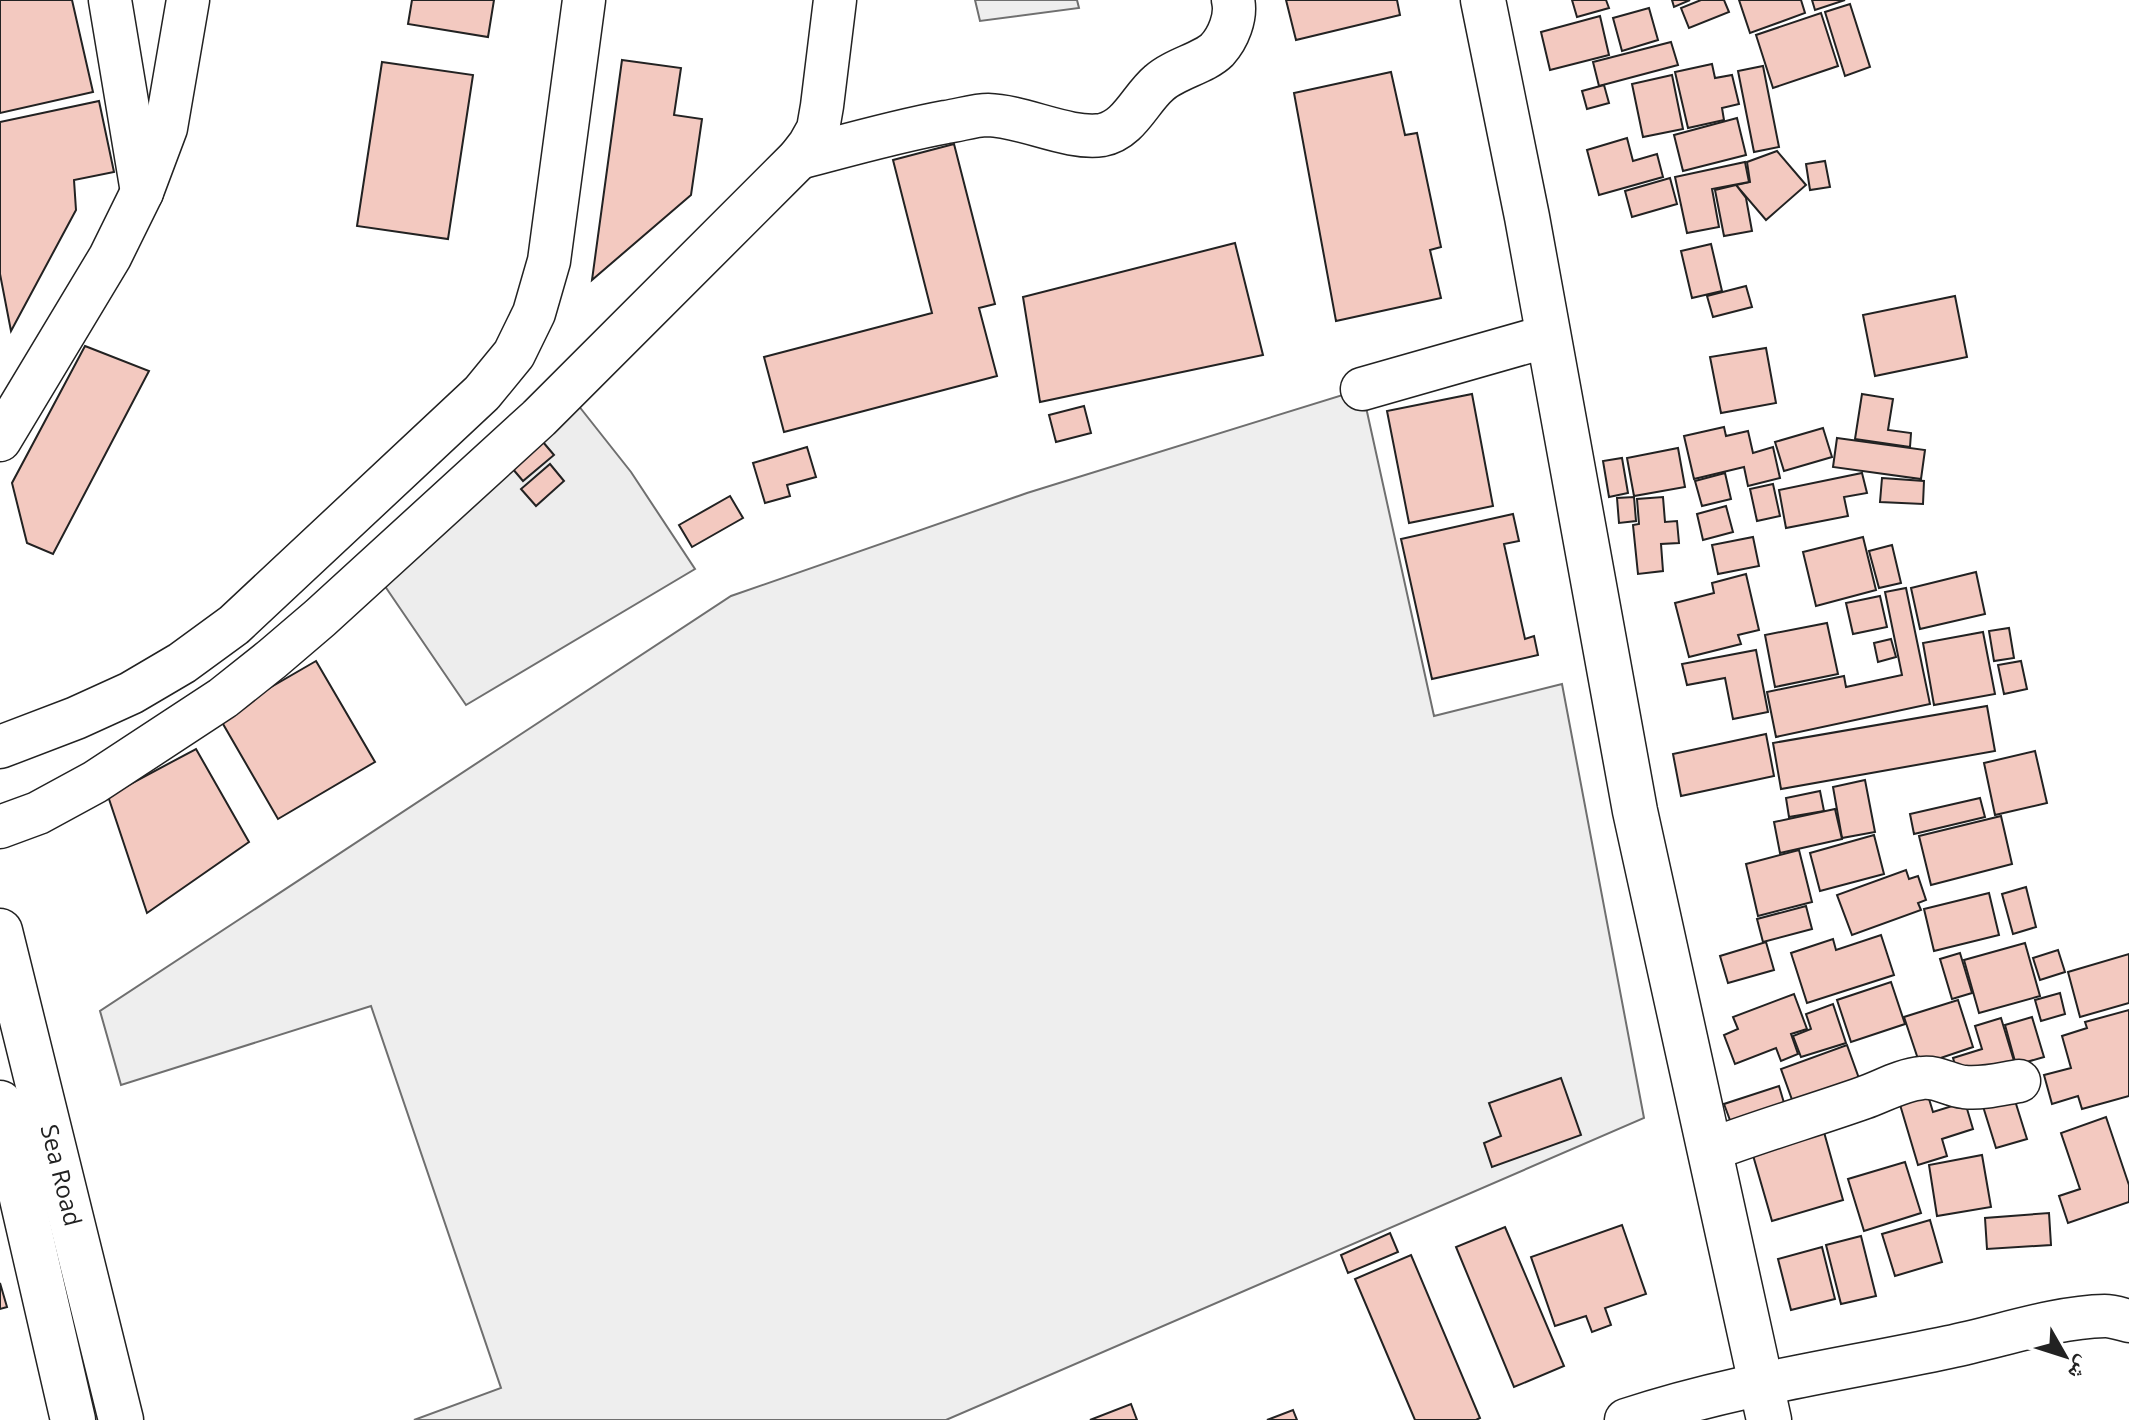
<svg xmlns="http://www.w3.org/2000/svg" width="2129" height="1420" font-family="'Open Sans','Noto Naskh Arabic',sans-serif">
	<style>
		.green { fill: #eee; stroke: #6f6f6f; stroke-width: 2 }
		.parking { fill: #ededed; stroke: #6f6f6f; stroke-width: 2 }
		.building { fill: #f3c9c0; stroke: #222; stroke-width: 2 }
		.lines { fill: none; stroke-linecap: round; stroke-linejoin: round }
		.minor-casing { stroke: #222; stroke-width: 45 }
		.major-casing { stroke: #222; stroke-width: 47 }
		.highway-casing { stroke: #222; stroke-width: 47 }
		.minor { stroke: #fff; stroke-width: 42 }
		.major { stroke: #fff; stroke-width: 44 }
		.highway { stroke: #fff; stroke-width: 44 }
		.labels { text-anchor: middle; dominant-baseline: central; stroke-width: 6; stroke-linejoin: round; paint-order: stroke }
		.street-label { font-size: 24px; fill: #222; stroke: #fff }
	</style>
	<rect width="100%" height="100%" fill="#fff"/>
	<g class="green">
		<polygon points="975,0 1077,0 1079,8 980,21"/>
		<polygon points="1362,389 1434,716 1562,684 1644,1118 946,1420 414,1420 501,1388 371,1006 121,1085 100,1011 731,596 1027,493"/>
	</g>
	<polygon class="parking" points="578,405 631,472 695,569 466,705 378,576"/>
	<g class="building">
		<polygon points="0,0 72,0 93,92 0,113"/>
		<polygon points="412,0 494,0 488,37 408,24"/>
		<polygon points="1286,0 1397,0 1400,15 1296,40"/>
		<polygon points="1572,0 1606,0 1609,8 1577,17"/>
		<polygon points="1672,0 1690,0 1674,7"/>
		<polygon points="1701,0 1724,0 1729,12 1689,28 1681,8"/>
		<polygon points="1739,0 1801,0 1805,13 1750,33"/>
		<polygon points="1812,0 1845,0 1815,10"/>
		<polygon points="1850,4 1870,67 1845,76 1825,12"/>
		<polygon points="1649,8 1658,40 1622,51 1613,18"/>
		<polygon points="1821,13 1838,66 1773,88 1756,35"/>
		<polygon points="1600,16 1609,55 1550,70 1541,32"/>
		<polygon points="1671,42 1678,65 1599,86 1593,62"/>
		<polygon points="622,60 681,68 674,115 702,119 691,195 592,280"/>
		<polygon points="382,62 473,75 448,239 357,226"/>
		<polygon points="1712,64 1715,78 1732,75 1739,104 1722,108 1724,120 1688,128 1675,72"/>
		<polygon points="1763,66 1779,147 1754,152 1738,71"/>
		<polygon points="1391,72 1405,135 1417,133 1441,247 1430,250 1441,298 1336,321 1294,93"/>
		<polygon points="1672,75 1683,129 1643,137 1632,84"/>
		<polygon points="1604,85 1609,103 1587,109 1582,91"/>
		<polygon points="99,101 114,172 74,180 76,210 11,331 0,274 0,122"/>
		<polygon points="1737,118 1746,155 1683,171 1674,135"/>
		<polygon points="1627,138 1633,161 1657,154 1663,177 1599,195 1587,150"/>
		<polygon points="954,144 995,304 979,308 997,376 784,432 764,357 932,313 893,160"/>
		<polygon points="1777,151 1806,185 1766,220 1736,185 1750,182 1747,162"/>
		<polygon points="1825,161 1830,187 1810,190 1806,164"/>
		<polygon points="1745,162 1749,182 1712,189 1719,227 1687,233 1675,177"/>
		<polygon points="1670,178 1677,204 1632,217 1625,191"/>
		<polygon points="1736,185 1746,198 1752,231 1724,236 1715,190"/>
		<polygon points="1235,243 1263,355 1040,402 1023,297"/>
		<polygon points="1711,244 1722,291 1692,298 1681,251"/>
		<polygon points="1746,286 1752,307 1713,317 1707,296"/>
		<polygon points="1955,296 1967,357 1875,376 1863,315"/>
		<polygon points="85,346 149,371 53,554 27,543 12,483"/>
		<polygon points="1766,348 1776,403 1721,413 1710,357"/>
		<polygon points="1472,394 1493,506 1409,523 1387,411"/>
		<polygon points="1862,394 1893,399 1888,430 1911,433 1910,447 1855,439"/>
		<polygon points="1084,406 1091,433 1056,442 1049,415"/>
		<polygon points="1724,427 1726,436 1748,431 1753,453 1773,447 1780,478 1748,486 1744,467 1694,479 1684,436"/>
		<polygon points="1823,428 1832,457 1784,471 1775,442"/>
		<polygon points="1837,438 1925,450 1921,479 1833,467"/>
		<polygon points="543,442 554,455 523,481 512,468"/>
		<polygon points="807,447 816,477 787,485 790,496 765,503 753,463"/>
		<polygon points="1678,448 1685,487 1634,496 1627,458"/>
		<polygon points="1622,458 1628,493 1609,497 1603,461"/>
		<polygon points="550,464 564,481 536,506 521,489"/>
		<polygon points="1725,473 1731,499 1702,506 1695,481"/>
		<polygon points="1862,473 1867,493 1844,497 1848,516 1786,528 1779,490"/>
		<polygon points="1882,478 1924,481 1923,504 1880,502"/>
		<polygon points="1773,484 1780,516 1757,521 1750,489"/>
		<polygon points="730,496 743,518 692,547 679,525"/>
		<polygon points="1634,497 1636,521 1619,523 1617,498"/>
		<polygon points="1663,497 1665,522 1677,521 1679,543 1661,544 1663,571 1638,574 1633,525 1639,524 1637,499"/>
		<polygon points="1726,506 1733,532 1703,540 1697,514"/>
		<polygon points="1513,514 1519,541 1504,544 1525,639 1534,636 1538,655 1432,679 1401,539"/>
		<polygon points="1753,537 1759,566 1718,574 1712,545"/>
		<polygon points="1863,537 1876,590 1816,606 1803,552"/>
		<polygon points="1892,545 1901,583 1879,588 1869,551"/>
		<polygon points="1976,572 1985,614 1920,629 1911,588"/>
		<polygon points="1746,574 1759,630 1738,635 1741,644 1689,657 1675,603 1714,593 1712,583"/>
		<polygon points="1906,588 1930,704 1776,737 1767,692 1844,676 1846,687 1902,675 1885,592"/>
		<polygon points="1880,596 1887,627 1853,634 1846,603"/>
		<polygon points="1827,623 1838,674 1775,687 1765,635"/>
		<polygon points="2009,628 2014,658 1994,661 1989,631"/>
		<polygon points="1983,632 1995,694 1934,705 1923,643"/>
		<polygon points="1891,639 1896,657 1878,662 1874,643"/>
		<polygon points="1756,650 1768,712 1733,719 1725,678 1687,685 1682,664"/>
		<polygon points="316,661 375,762 278,819 219,717"/>
		<polygon points="2021,661 2027,689 2004,694 1998,665"/>
		<polygon points="1987,706 1995,751 1781,789 1773,743"/>
		<polygon points="1766,734 1774,776 1681,796 1673,754"/>
		<polygon points="196,749 249,842 147,913 108,796"/>
		<polygon points="2035,751 2047,803 1995,815 1984,763"/>
		<polygon points="1865,780 1875,832 1842,838 1833,787"/>
		<polygon points="1820,791 1824,811 1789,817 1786,798"/>
		<polygon points="1980,798 1985,817 1914,834 1910,814"/>
		<polygon points="1835,809 1842,839 1780,853 1774,822"/>
		<polygon points="2001,816 2012,864 1931,885 1919,836"/>
		<polygon points="1874,835 1884,874 1820,891 1810,853"/>
		<polygon points="1799,850 1812,902 1758,916 1746,864"/>
		<polygon points="1906,870 1909,879 1918,876 1926,900 1918,903 1921,910 1852,935 1837,895"/>
		<polygon points="2026,887 2036,927 2013,934 2002,894"/>
		<polygon points="1989,893 1999,935 1934,951 1924,909"/>
		<polygon points="1806,906 1812,929 1763,942 1757,919"/>
		<polygon points="1881,935 1894,975 1807,1003 1791,953 1833,939 1836,950"/>
		<polygon points="1766,942 1774,970 1728,983 1720,956"/>
		<polygon points="2025,943 2040,996 1979,1013 1964,960"/>
		<polygon points="2058,950 2065,972 2040,980 2033,958"/>
		<polygon points="1960,953 1972,993 1952,999 1940,959"/>
		<polygon points="2129,954 2129,1003 2080,1017 2068,972"/>
		<polygon points="1891,982 1905,1024 1851,1042 1837,1000"/>
		<polygon points="2060,993 2065,1014 2041,1021 2035,1000"/>
		<polygon points="1794,994 1807,1029 1791,1034 1798,1054 1781,1061 1776,1048 1735,1064 1724,1035 1738,1029 1733,1017"/>
		<polygon points="1958,1000 1973,1047 1920,1065 1904,1017"/>
		<polygon points="1833,1004 1846,1043 1801,1057 1793,1036 1811,1029 1806,1014"/>
		<polygon points="2129,1010 2129,1096 2082,1109 2078,1096 2052,1104 2044,1075 2071,1068 2062,1036 2087,1028 2085,1022"/>
		<polygon points="2032,1017 2044,1057 2016,1065 2005,1025"/>
		<polygon points="2001,1018 2014,1061 1959,1078 1953,1058 1982,1049 1975,1026"/>
		<polygon points="1847,1045 1861,1084 1795,1108 1781,1069"/>
		<polygon points="1561,1078 1581,1135 1492,1167 1484,1143 1501,1136 1489,1103"/>
		<polygon points="1779,1086 1787,1113 1734,1131 1724,1104"/>
		<polygon points="1926,1089 1933,1112 1965,1102 1973,1129 1942,1139 1947,1156 1918,1165 1898,1098"/>
		<polygon points="2012,1091 2027,1139 1996,1148 1981,1100"/>
		<polygon points="2106,1117 2129,1185 2129,1202 2068,1223 2059,1196 2080,1189 2061,1133"/>
		<polygon points="1822,1125 1843,1200 1772,1221 1750,1145"/>
		<polygon points="1982,1155 1991,1207 1937,1216 1929,1165"/>
		<polygon points="1905,1162 1921,1213 1864,1231 1848,1179"/>
		<polygon points="2049,1213 2051,1245 1987,1249 1985,1218"/>
		<polygon points="1930,1220 1942,1262 1895,1276 1882,1234"/>
		<polygon points="1622,1225 1646,1294 1605,1308 1611,1325 1592,1332 1586,1316 1555,1326 1531,1257"/>
		<polygon points="1505,1227 1564,1366 1514,1387 1456,1247"/>
		<polygon points="1390,1233 1398,1252 1348,1273 1341,1255"/>
		<polygon points="1861,1236 1876,1296 1841,1304 1826,1245"/>
		<polygon points="1822,1247 1835,1299 1791,1310 1778,1259"/>
		<polygon points="1411,1255 1480,1418 1476,1420 1415,1420 1355,1279"/>
		<polygon points="0,1283 7,1307 0,1309"/>
		<polygon points="1131,1404 1137,1420 1090,1420"/>
		<polygon points="1293,1410 1297,1420 1267,1420"/>
	</g>
	<g class="lines">
		<g class="minor-casing">
			<g id="minor">
				<polyline points="110,0 142,192"/>
				<path d="M 799,158 C 848,145 897,131 946,122 C 960,120 975,115 988,115 C 1024,116 1068,140 1102,135 C 1129,130 1140,99 1159,83 C 1174,69 1204,63 1217,50 C 1228,38 1237,17 1233,0"/>
				<polyline points="1362,389 1548,336"/>
				<polyline points="0,440 110,257 142,192 166,128 188,0"/>
				<polyline points="0,747 76,718 131,693 182,663 234,625 482,393 514,354 534,313 549,261 584,0"/>
				<polyline points="0,827 38,813 95,782 223,698 272,659 320,618 539,418 799,158 809,145 818,129 822,106 835,0"/>
				<path d="M 1710,1150 C 1760,1131 1812,1116 1863,1098 C 1883,1091 1901,1080 1922,1078 C 1937,1076 1949,1085 1964,1087 C 1983,1089 2001,1084 2019,1081"/>
				<path d="M 1626,1420 C 1731,1385 1841,1370 1949,1347 C 1999,1337 2054,1317 2105,1316 C 2113,1316 2121,1319 2129,1321"/>
			</g>
		</g>
		<g class="major-casing">
			<polyline id="major" points="1483,0 1527,217 1635,811 1769,1420"/>
		</g>
		<g class="highway-casing">
			<g id="highway">
				<polyline points="0,931 121,1420"/>
				<polyline points="0,1103 73,1420"/>
			</g>
		</g>
		<use href="#minor" class="minor"/>
		<use href="#major" class="major"/>
		<use href="#highway" class="highway"/>
	</g>
	<g class="labels">
		<g class="street-label">
			<text transform="translate(62 1175) rotate(76)">Sea Road</text>
		</g>
	</g>
	<g transform="translate(2065 1356) rotate(129)" stroke="#ffffff" stroke-width="6" paint-order="stroke">
	<path d="M0-6L14 30L0 20L-14 30Z" fill="#222222"/>
	<text y="-12" font-size="22" font-weight="bold" text-anchor="middle" fill="#222222">ش</text>
	</g>
</svg>
